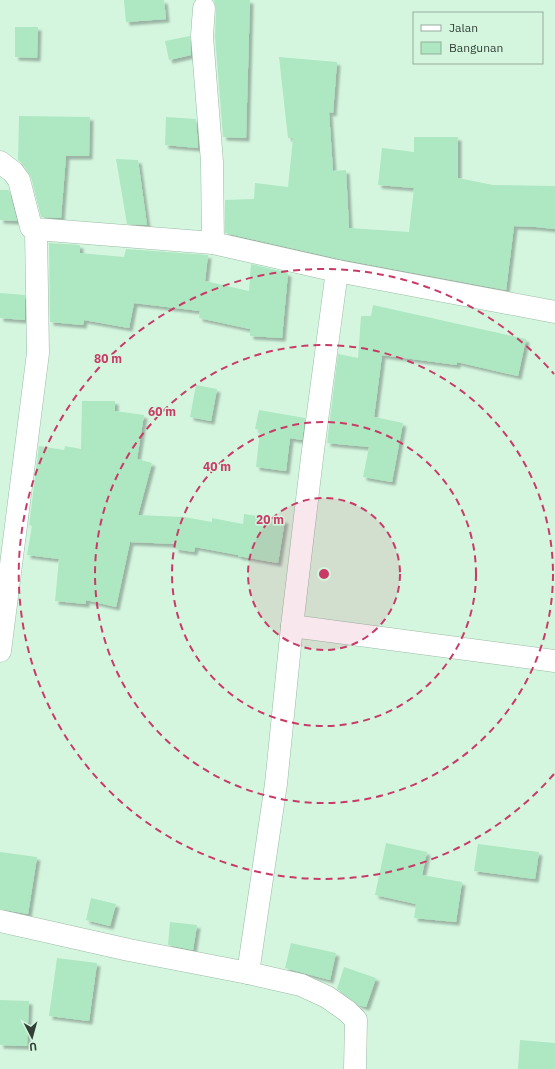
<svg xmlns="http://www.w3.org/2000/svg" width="555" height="1069" font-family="'IBM Plex Sans',sans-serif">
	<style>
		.building { fill: #ade8c2; filter: url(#shadow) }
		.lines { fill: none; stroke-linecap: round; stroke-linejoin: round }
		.street-casing { stroke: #9abba5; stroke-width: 23 }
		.street { stroke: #fff; stroke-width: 22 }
		.ring { fill: none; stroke: #c93b66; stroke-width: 2; stroke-dasharray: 7 5 }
		.centre { fill: #c93b66; stroke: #d4f6df; stroke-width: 2 }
		.ring-label { font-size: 12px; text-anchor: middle; font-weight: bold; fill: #c93b66; stroke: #d4f6df; stroke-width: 3; stroke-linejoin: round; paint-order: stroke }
	</style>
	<defs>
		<filter id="shadow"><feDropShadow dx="3.5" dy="3.5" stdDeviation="1" flood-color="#0004"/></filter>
	</defs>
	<rect width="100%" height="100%" fill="#d4f6df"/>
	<g class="building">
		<polygon points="124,0 164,0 166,19 126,22"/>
		<polygon points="214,0 250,0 246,138 223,137 215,36 216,9"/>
		<polygon points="15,27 38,27 37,58 15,57"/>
		<polygon points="190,36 191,55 169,60 165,41"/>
		<polygon points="279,57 337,62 333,113 329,112 333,171 346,170 349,228 409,232 414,188 378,185 382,148 414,152 414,137 458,137 458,178 493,185 555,186 555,229 536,227 514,226 506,290 340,259 225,233 225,200 254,199 255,183 288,187 293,138 288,138"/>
		<polygon points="19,116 90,117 89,156 66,156 61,218 41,217 31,177 23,164 18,160"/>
		<polygon points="166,117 196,119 198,148 165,145"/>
		<polygon points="116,159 138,160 147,225 127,224"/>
		<polygon points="0,190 9,190 17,221 0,220"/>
		<polygon points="49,243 80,245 80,253 124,257 126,249 208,255 205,281 249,291 251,264 288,273 282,338 250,336 250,329 199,318 200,311 134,303 129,328 84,320 83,325 50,322"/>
		<polygon points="0,293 25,295 25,320 0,318"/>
		<polygon points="373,305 526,339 518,376 457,362 457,365 382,355 374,417 403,423 392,482 363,477 369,447 327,443 338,354 358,358 361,316 371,316"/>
		<polygon points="196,385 217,389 211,421 190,417"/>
		<polygon points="82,401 115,401 115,411 144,415 137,459 152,463 138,515 184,517 212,522 212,518 243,524 244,514 285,520 278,563 238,556 238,555 195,547 194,552 175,549 176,544 130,542 116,607 86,600 86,604 55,601 59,559 27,555 32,526 29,525 39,446 64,450 65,446 81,449"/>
		<polygon points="259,410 305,418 302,440 290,438 286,471 256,467 260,430 255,429"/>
		<polygon points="386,843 427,852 422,875 462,882 456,922 414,918 416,904 375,895"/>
		<polygon points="478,844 539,852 535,879 474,871"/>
		<polygon points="0,852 37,857 28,914 0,909"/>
		<polygon points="91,898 116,904 110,926 86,920"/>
		<polygon points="170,922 197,925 193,950 168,945"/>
		<polygon points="291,943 336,953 330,980 285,968"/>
		<polygon points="57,958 97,963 89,1021 49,1016"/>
		<polygon points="344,967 376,978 366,1007 359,1005 337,989"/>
		<polygon points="0,1000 29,1001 27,1046 0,1045"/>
		<polygon points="520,1040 555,1043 555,1069 518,1069"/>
	</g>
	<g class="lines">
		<g class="street-casing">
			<g id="street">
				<polyline points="204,8 202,36 212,162 213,243"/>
				<polyline points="0,162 13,172 19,180 31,227 36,229 213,243 337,271 555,312"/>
				<polyline points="292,626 555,661"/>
				<polyline points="0,651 38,353 36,229"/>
				<polyline points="0,921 129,950 248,973 301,985 327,997 347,1011 356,1020 355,1069"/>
				<polyline points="248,973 276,784 292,626 312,458 337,271"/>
			</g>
		</g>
		<use href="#street" class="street"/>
	</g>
	<circle cx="324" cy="574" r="76" fill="#c93b66" fill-opacity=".12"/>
	<g class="ring">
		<circle cx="324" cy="574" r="76"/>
		<circle cx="324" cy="574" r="152"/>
		<circle cx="324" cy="574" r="229"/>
		<path d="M554 774A305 305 0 1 1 554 374"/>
	</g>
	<circle cx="324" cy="574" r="6" class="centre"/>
	<g class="ring-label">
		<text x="108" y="363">80 m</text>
		<text x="162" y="416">60 m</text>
		<text x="217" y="471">40 m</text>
		<text x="270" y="524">20 m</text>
	</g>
	<rect x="413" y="12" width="130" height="52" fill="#d4f6df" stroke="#93ad9b"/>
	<rect x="421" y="25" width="20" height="6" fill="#ffffff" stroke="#93ad9b"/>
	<text x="449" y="32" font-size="12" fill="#313f36">Jalan</text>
	<rect x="421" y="42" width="20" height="12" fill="#ade8c2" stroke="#93ad9b"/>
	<text x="449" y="52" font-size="12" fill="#313f36">Bangunan</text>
	<g transform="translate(32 1037) rotate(174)" stroke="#d4f6df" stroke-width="3" paint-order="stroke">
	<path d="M0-3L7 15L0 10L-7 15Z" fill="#313f36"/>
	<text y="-6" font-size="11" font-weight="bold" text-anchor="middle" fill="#313f36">U</text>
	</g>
</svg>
